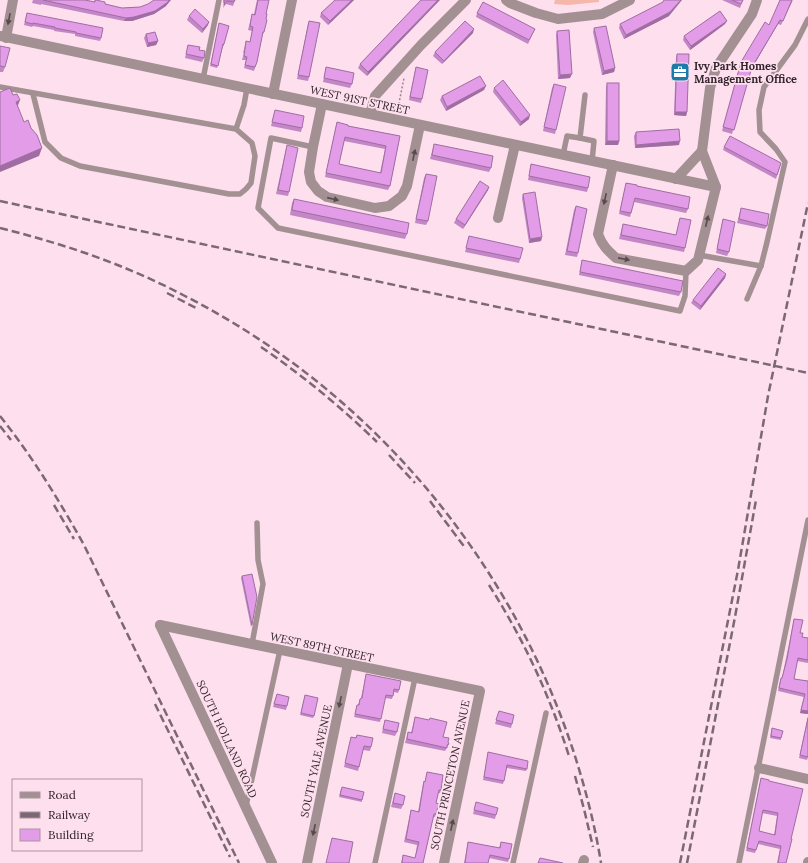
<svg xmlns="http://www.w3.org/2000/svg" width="808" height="863" font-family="Lora,serif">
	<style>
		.green { fill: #f6b6a9 }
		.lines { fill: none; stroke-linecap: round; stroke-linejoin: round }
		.path { stroke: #9a848f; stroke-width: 1.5; stroke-dasharray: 2 2; stroke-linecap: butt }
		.service { stroke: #a29092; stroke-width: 5.5 }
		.minor { stroke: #a29092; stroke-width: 10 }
		.rail { stroke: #7c6872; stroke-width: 2.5; stroke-dasharray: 8 4; stroke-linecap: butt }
		.wall { fill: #c386c7; fill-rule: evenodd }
		.shaded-wall { fill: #9f6da2 }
		.building { fill: #e39ce7; stroke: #9f6da2; fill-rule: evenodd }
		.oneway { fill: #5a4a50 }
		.labels { text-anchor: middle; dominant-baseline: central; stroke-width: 3.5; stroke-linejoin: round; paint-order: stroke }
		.poi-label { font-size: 11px; font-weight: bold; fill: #33252c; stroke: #fddfed; text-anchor: start }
		.street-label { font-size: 11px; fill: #33252c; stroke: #fddfed }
	</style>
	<rect width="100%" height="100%" fill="#fddfed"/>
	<polygon class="green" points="555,0 599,0 599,2 568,5 554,4"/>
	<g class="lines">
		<polyline class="path" points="398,108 404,78"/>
		<g class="service">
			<polyline points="203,79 219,0"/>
			<polyline points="0,87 236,129 244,105 247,88"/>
			<polyline points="33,94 45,142 61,158 80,166 229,194 240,194 246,189 251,183 255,156 252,143 236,129"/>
			<polyline points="585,95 580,138 594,141 592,161"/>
			<polyline points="313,147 271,138 258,208 278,228 680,311 685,296 686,271"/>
			<polyline points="563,155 567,136 580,138"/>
			<polyline points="699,255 761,266"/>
			<polyline points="747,299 761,266 767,242 785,162 776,149 760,132 759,110 764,87 795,45 808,19"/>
			<polyline points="252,644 263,584 258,560 257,523"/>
			<polyline points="246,806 280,650"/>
			<polyline points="375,863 415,678"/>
			<polyline points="513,863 546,713"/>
			<polyline points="739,863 808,520"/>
		</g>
		<g class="minor">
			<polyline points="506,0 510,3 536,13 558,19 602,14 630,0"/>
			<polyline points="0,36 716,187"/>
			<polyline points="6,38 13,0"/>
			<polyline points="273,94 292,0"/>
			<polyline points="322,104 313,147 309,172 311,182 318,191 327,197 375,208 389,206 402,196 407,186 420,125"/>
			<polyline points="370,114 375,96 421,45 466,0"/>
			<path d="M 613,165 L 598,234 C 602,245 607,250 616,258 L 686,271 L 698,260 L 716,187 L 702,151 L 710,88 L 716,68 L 752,14 L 757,0"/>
			<polyline points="676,179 702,151"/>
			<polyline points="498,218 515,145"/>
			<polyline points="160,625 480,691 444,863"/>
			<polyline points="160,625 272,863"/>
			<polyline points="759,768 808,779"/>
			<polyline points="307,863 348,664"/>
			<polyline points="583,863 584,860"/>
			<polyline points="808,863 808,862"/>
		</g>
		<g class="rail">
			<polyline points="0,201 808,373"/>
			<path d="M 0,228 C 64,244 124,264 183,295 C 368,389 508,554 573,750 C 585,787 595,825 601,863"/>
			<polyline points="167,293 196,308"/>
			<path d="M 261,347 C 302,375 341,407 377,442"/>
			<path d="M 0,416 C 32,456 59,500 84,545 L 239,863"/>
			<polyline points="0,426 11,440"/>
			<polyline points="389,455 415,483"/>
			<polyline points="430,501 466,549"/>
			<polyline points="54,505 74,539"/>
			<path d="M 489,585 C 523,638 550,696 569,756"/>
			<polyline points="155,704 230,857"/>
			<polyline points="575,776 584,809 593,847"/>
			<polyline points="680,863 738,570 768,396 808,203"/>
			<polyline points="687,863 735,617 756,500"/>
		</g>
	</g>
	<g class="wall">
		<polygon points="33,0 85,0 94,2 95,0 105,4 122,8 166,6 154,14 132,21 124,21 41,4 41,5 32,3"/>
		<polygon points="223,0 235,0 233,6 226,4 223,8 224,3 223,3"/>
		<polygon points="257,0 269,0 266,14 264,32 262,36 257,62 254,71 244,68 246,60 242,60 244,53 243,53 246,41 250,42 252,31 248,30 252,14 254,14"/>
		<polygon points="335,0 354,0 328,25 320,17 321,13"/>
		<polygon points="421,0 367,76 358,68 360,64"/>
		<polygon points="722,0 743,0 740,8"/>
		<polygon points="793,0 781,25 778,24 751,70 732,134 722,131 741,62 769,25"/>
		<polygon points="27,13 101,38 100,41 75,36 75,34 54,31 54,30 33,26 32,27 24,25"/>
		<polygon points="477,13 535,29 528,44 476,17"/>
		<polygon points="189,16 208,25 202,33 187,20"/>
		<polygon points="669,16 624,39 619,28 620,24"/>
		<polygon points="309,21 309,77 308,81 297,79 308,24"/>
		<polygon points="219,23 224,44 224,46 223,46 217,68 210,66"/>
		<polygon points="725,24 690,50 683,40 684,36"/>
		<polygon points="594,28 615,68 614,72 602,75 593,32"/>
		<polygon points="557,31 570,78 558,79 556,35"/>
		<polygon points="473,33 442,64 433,56 435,52"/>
		<polygon points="146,34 158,41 156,45 147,47 144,38"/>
		<polygon points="188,45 199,50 204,58 202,62 185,58"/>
		<polygon points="0,46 5,67 3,72 0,72"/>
		<polygon points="677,54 687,112 686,116 674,115 676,58"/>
		<polygon points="326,67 352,84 350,88 323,82"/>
		<polygon points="416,67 422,99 421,103 409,100 415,71"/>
		<polygon points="607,83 619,141 618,145 605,145 606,87"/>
		<polygon points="554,84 556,130 555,134 543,131 552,88"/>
		<polygon points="494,88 529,119 520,126 493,92"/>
		<polygon points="484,90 446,111 440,100 442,96"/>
		<polygon points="275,110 302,128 301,132 271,126"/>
		<path d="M 337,122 L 348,126 L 400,136 L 390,186 L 388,190 L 325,177 L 336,126 ZM 344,141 L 385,149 L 380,173 L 339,164 Z"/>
		<polygon points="636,132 679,145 635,148 634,136"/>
		<polygon points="434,144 491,168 489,172 430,159"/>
		<polygon points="287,145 289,192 288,196 276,194 286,149"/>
		<polygon points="724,147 781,163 776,179 723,150"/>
		<polygon points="531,164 588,188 587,192 528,180"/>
		<polygon points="426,174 428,221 426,225 415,223 424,178"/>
		<polygon points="626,183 637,186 688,209 686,213 634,202 630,217 619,214"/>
		<polygon points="489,187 488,190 463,229 454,223 456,219"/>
		<polygon points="523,194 542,237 541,241 529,243 522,198"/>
		<polygon points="294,199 407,234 405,239 290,215 292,203"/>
		<polygon points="576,206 578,253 577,257 565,255 574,210"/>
		<polygon points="741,208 767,226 765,229 737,223"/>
		<polygon points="680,218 685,248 684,252 619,239 623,224 676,235"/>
		<polygon points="723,219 729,252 727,256 716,253 722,223"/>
		<polygon points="469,236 520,259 519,263 465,252"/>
		<polygon points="582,260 681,292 679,296 579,275"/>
		<polygon points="726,274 725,278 700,310 691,303 693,300"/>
		<polygon points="242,576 252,625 251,627 241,578"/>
		<polygon points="794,619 802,637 808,638 808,663 797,661 794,679 808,681 808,714 800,713 804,697 778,691 780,681 781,678 782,678"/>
		<polygon points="366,674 399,690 398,693 394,692 392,699 385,698 380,722 354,717 357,705 358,705 360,699 361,698"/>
		<polygon points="277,694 287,706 286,710 273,707"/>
		<polygon points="305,695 314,716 313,718 300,715"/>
		<polygon points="499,711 512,724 511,728 495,724"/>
		<polygon points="808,716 808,757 807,760 799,758"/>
		<polygon points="415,717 443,737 448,742 449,744 445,751 405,743 408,732 411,733"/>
		<polygon points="385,720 397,732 395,736 382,733"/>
		<polygon points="772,728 781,738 781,740 770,738"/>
		<polygon points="357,735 371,747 370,751 363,750 359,767 358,771 344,767 351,737 355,738"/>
		<polygon points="488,752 527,769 526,771 507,768 503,784 483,780"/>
		<polygon points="427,772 441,790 440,793 438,793 436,803 436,814 435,817 433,817 423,863 401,863 403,855 415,858 417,845 404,842 411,810 418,812 423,784 424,781 425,782"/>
		<path d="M 761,778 L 769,781 L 791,839 L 786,863 L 777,863 L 780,849 L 758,844 L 755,853 L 746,851 ZM 762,813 L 777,816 L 774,835 L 759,831 Z"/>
		<polygon points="341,789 362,800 362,802 339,797"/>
		<polygon points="395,793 403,805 401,809 391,807"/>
		<polygon points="476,802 496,815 495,819 473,814"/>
		<polygon points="468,842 499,848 501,842 509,859 508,862 489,858 488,863 464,863"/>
	</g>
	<g class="shaded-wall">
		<polygon points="169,0 171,0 166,6 154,14 132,21 124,21 126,18"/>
		<polygon points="352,0 354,0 328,25 330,21"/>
		<polygon points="438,0 440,0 367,76 368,72"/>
		<polygon points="681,0 682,0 669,16 624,39 626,35"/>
		<polygon points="780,20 778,24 750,71 752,67"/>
		<polygon points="727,21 725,24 690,50 691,46"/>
		<polygon points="209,22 208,25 202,33 203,29"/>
		<polygon points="474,29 473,33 442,64 444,61"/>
		<polygon points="158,41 156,45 147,47 148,43"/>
		<polygon points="615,68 614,72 602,75 604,71"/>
		<polygon points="572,74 570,78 558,79 560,75"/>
		<polygon points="486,86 484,90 446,111 447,107"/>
		<polygon points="20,100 17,108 16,102"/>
		<polygon points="675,112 687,112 686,116 674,115"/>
		<polygon points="530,115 529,119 520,126 521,122"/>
		<polygon points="607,141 619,141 618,145 605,145"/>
		<polygon points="680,141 679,145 635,148 636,145"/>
		<polygon points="42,148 39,156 0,172 0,166"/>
		<polygon points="489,187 488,190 463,229 465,225"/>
		<polygon points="542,237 541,241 529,243 530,239"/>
		<polygon points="726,274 725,278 700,310 701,306"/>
		<polygon points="801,710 808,711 808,714 800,713"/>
	</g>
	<g class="building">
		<polygon points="43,0 85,0 95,2 95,0 96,0 105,2 105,4 122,8 140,7 148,4 154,0 169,0 168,2 155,11 134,17 126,18"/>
		<polygon points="225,0 235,0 234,2 227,1 224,5"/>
		<polygon points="258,0 269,0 266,14 267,14 266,19 267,20 264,32 263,32 257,62 255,67 245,65 247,57 244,56 246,41 250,42 253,27 250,26 252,14 255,15"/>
		<polygon points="335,0 352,0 330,21 321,13"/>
		<polygon points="421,0 438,0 368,72 360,64"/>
		<polygon points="664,0 681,0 670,12 626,35 620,24 663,2"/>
		<polygon points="732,0 743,0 741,4"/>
		<polygon points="780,0 792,0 783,21 780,20 752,67 734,130 723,127 741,62 765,22 769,25"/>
		<polygon points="483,2 535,29 529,40 477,13"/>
		<polygon points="195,9 209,22 203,29 189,16"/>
		<polygon points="720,11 727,21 691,46 684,36"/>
		<polygon points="27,13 103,28 101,38 76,33 76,32 55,28 55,27 33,23 33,24 25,22"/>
		<polygon points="309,21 320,23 309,77 298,75"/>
		<polygon points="465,21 474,29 444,61 435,52"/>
		<polygon points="219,23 229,26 224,44 223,44 218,66 211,64"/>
		<polygon points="606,26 615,68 604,71 594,28"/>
		<polygon points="569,30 572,74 560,75 557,31"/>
		<polygon points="155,32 158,41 148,43 146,34"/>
		<polygon points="188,45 200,47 199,50 205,51 204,58 186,54"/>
		<polygon points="0,46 10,48 5,67 0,66"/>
		<polygon points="677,54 689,54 687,112 675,112"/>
		<polygon points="326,67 354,73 352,84 324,78"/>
		<polygon points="416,67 428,70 422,99 410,97"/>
		<polygon points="480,76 486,86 447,107 442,96"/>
		<polygon points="503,80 530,115 521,122 494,88"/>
		<rect x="607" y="83" width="12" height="58"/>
		<polygon points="554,84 566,87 556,130 544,127"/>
		<polygon points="10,88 13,95 17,94 20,100 16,102 24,122 28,120 31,128 37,135 42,148 0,166 0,92"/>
		<polygon points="275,110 304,116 302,128 272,122"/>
		<path d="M 337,122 L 348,125 L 348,126 L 400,136 L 390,186 L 326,173 ZM 345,137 L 386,146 L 381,173 L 339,164 Z"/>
		<polygon points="679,129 680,141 636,145 636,132"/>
		<polygon points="730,136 781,163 777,175 724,147"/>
		<polygon points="434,144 493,156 491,168 432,155"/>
		<polygon points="287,145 298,148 289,192 278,190"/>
		<polygon points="531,164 590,177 588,188 529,176"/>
		<polygon points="426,174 437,176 428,221 416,219"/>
		<polygon points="480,181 489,187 465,225 456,219"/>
		<polygon points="626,183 637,185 637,186 690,197 688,209 635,198 631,213 620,211"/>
		<polygon points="535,192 542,237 530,239 523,194"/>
		<polygon points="294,199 409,223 407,234 292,210"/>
		<polygon points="576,206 587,209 578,253 567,251"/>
		<polygon points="741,208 769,214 767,226 739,219"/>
		<polygon points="680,218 691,220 685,248 621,235 623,224 676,235"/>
		<polygon points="723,219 735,222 729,252 717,249"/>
		<polygon points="469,236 523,248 520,259 466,248"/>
		<polygon points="582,260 683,281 681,292 580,272"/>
		<polygon points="718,268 726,274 701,306 693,300"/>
		<polygon points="252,574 257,597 252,625 242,576"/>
		<polygon points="794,619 803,620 800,633 803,633 802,637 808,638 808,660 798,658 794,679 808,681 808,711 801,710 805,694 779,688 781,678 782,678 787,659"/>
		<polygon points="366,674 401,681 399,690 394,689 393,696 386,695 381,719 355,714 357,705 359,705 360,699 362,698"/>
		<polygon points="277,694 289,697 287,706 274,704"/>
		<polygon points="305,695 318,698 314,716 301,713"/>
		<polygon points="499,711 514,715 512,724 496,720"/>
		<polygon points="415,717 429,720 430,718 447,722 443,737 449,738 448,742 449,744 447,745 447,748 407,739 408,732 412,733"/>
		<polygon points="808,718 808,757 800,755"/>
		<polygon points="385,720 399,723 397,732 383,729"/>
		<polygon points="772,728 783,731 781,738 771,736"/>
		<polygon points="357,735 373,738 371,747 364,746 359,767 345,763 351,737 356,738"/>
		<polygon points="488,752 528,761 527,769 507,765 504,781 484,777"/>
		<polygon points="427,772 443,775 441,790 439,790 436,803 439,804 436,814 434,814 423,863 402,863 403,855 415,858 419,842 406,839 411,810 419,812 424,781 425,782"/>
		<path d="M 761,778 L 769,780 L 769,781 L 803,789 L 791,839 L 792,839 L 786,863 L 778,863 L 781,846 L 759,841 L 756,850 L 747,848 ZM 763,810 L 778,813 L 775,835 L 759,831 Z"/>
		<polygon points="342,787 364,792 362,800 340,795"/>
		<polygon points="395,793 405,796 403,805 393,803"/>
		<polygon points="476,802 498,808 496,815 474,810"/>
		<polygon points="332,838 353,842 349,863 326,863"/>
		<polygon points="468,842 500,848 501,842 512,844 509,859 490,855 488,863 465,863"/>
		<polygon points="540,858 563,863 538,863"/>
	</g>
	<defs><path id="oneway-solid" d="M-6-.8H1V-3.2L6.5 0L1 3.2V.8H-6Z"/></defs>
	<g class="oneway">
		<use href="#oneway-solid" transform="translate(9 19) rotate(101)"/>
		<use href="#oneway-solid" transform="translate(414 155) rotate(-78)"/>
		<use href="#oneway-solid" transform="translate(333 199) rotate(13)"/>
		<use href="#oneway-solid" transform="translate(605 199) rotate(102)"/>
		<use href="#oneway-solid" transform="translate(707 221) rotate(-77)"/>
		<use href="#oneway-solid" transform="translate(624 259) rotate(11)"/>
		<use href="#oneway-solid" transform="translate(340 702) rotate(102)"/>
		<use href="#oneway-solid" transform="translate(452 825) rotate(-78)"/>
		<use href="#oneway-solid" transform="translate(314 830) rotate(102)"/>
	</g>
	<defs>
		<g id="office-square" transform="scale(1)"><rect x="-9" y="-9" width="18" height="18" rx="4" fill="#1c7ba8" stroke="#fddfed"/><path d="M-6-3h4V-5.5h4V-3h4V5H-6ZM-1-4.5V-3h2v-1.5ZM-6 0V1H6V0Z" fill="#fff"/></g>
	</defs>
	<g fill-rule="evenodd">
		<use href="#office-square" x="680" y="72"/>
	</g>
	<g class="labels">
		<g class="poi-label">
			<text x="694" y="66">Ivy Park Homes<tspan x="694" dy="13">Management Office</tspan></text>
		</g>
		<g class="street-label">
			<text transform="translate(360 100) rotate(12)">WEST 91ST STREET</text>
			<text transform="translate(322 647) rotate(12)">WEST 89TH STREET</text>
			<text transform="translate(227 739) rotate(65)">SOUTH HOLLAND ROAD</text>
			<text transform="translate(316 761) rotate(-78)">SOUTH YALE AVENUE</text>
			<text transform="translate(450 775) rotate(-78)">SOUTH PRINCETON AVENUE</text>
		</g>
	</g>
	<rect x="12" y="779" width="130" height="72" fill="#fddfed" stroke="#ac95a0"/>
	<rect x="20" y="792" width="20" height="6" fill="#a29092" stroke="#ac95a0"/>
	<text x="48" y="799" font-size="12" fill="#33252c">Road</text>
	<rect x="20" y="812" width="20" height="6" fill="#7c6872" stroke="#ac95a0"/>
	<text x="48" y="819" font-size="12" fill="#33252c">Railway</text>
	<rect x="20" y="829" width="20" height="12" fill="#e39ce7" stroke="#ac95a0"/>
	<text x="48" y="839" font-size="12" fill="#33252c">Building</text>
</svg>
